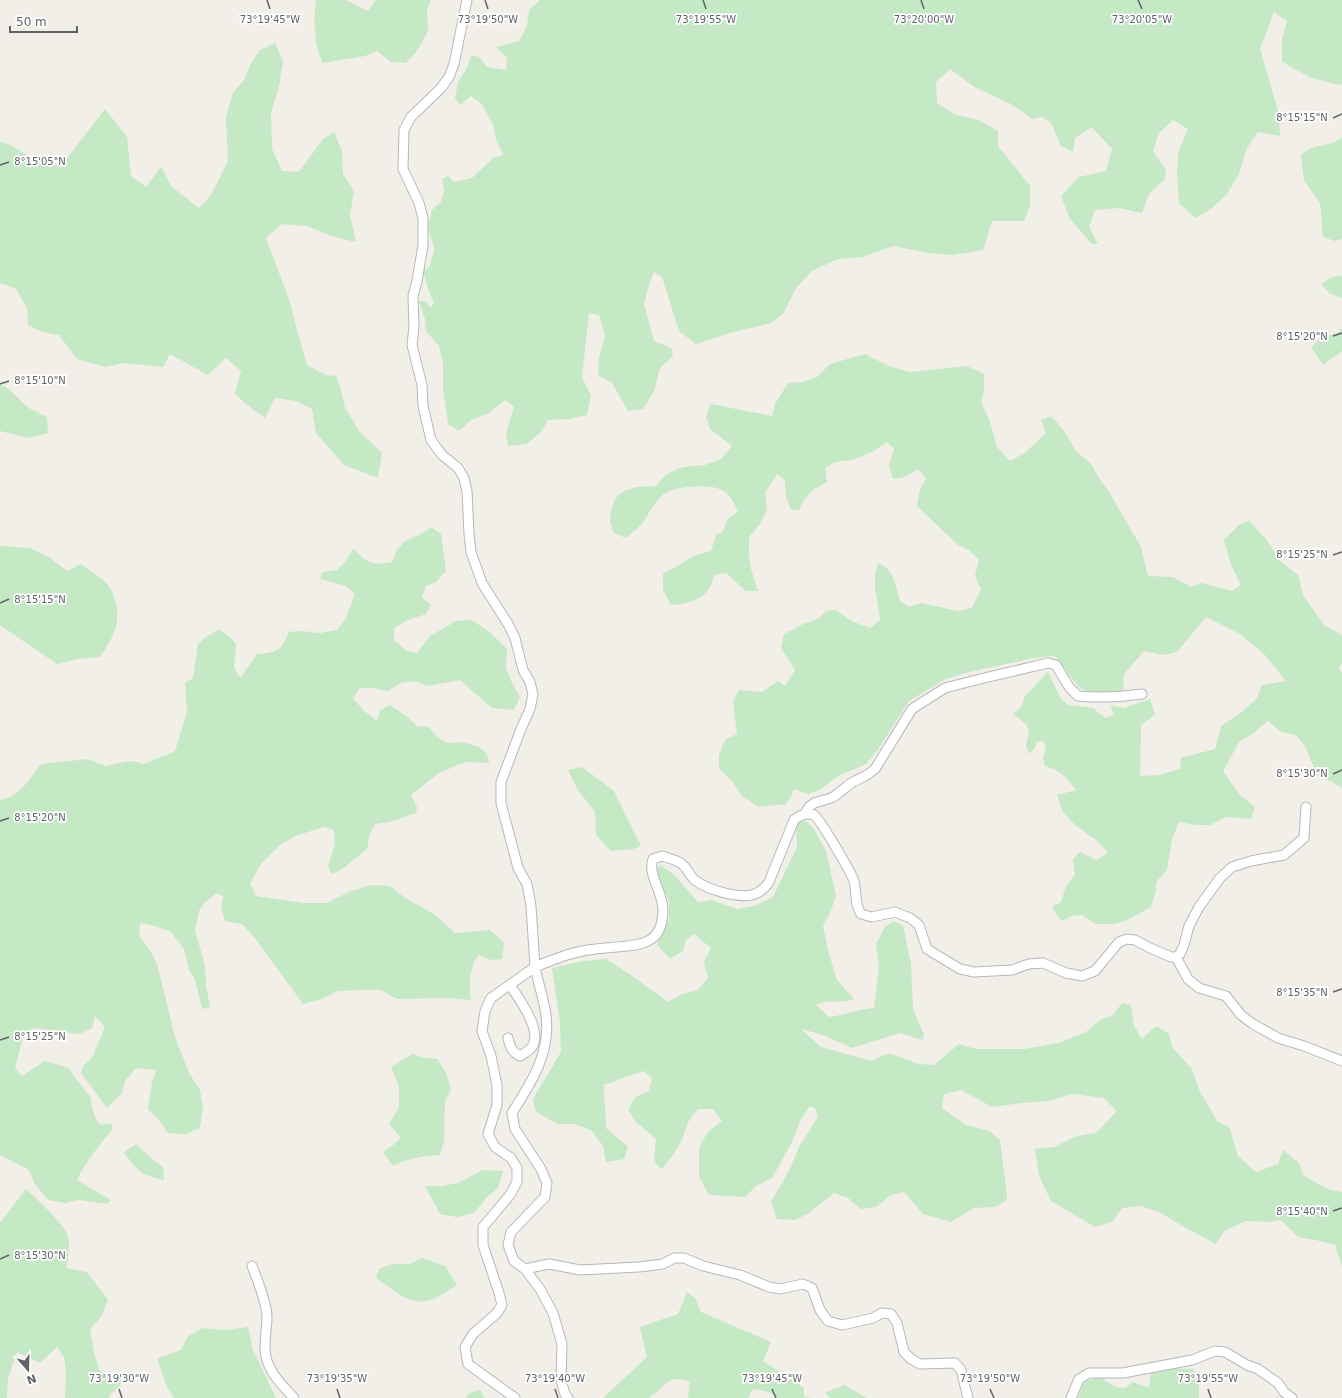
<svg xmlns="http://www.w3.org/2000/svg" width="1342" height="1398" font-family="'DejaVu Sans',sans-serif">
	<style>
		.green { fill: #c5e8c5 }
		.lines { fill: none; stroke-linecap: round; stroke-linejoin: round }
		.street-casing { stroke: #b5b8bc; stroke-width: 11 }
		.street { stroke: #fff; stroke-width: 9 }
		.ticks { fill: none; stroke: #5f6368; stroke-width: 1.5 }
		.ticks-label { font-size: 10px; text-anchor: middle; fill: #5f6368; stroke: #fff; stroke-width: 3.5; stroke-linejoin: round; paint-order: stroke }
	</style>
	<rect width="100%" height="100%" fill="#f1efe8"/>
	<g class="green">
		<path d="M 316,0 L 346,0 L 368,11 L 376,0 L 431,0 L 427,9 L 428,31 L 417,51 L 406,63 L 391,62 L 377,51 L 365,56 L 323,63 C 314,47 313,18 316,0 Z"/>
		<polygon points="540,0 1342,0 1342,84 1340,85 1311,78 1282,62 1282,40 1287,21 1274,12 1260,49 1279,114 1280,136 1258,132 1247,148 1239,174 1227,194 1212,208 1195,218 1179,203 1177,174 1178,153 1188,129 1173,120 1159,133 1153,151 1166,170 1165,179 1149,194 1142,213 1119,208 1095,210 1089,227 1098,244 1092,244 1070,219 1061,196 1079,177 1106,171 1112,149 1092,127 1075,138 1073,152 1061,146 1051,123 1042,117 1032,119 1022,111 1009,103 976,88 950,69 936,82 937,103 956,115 979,120 998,131 998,146 1030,186 1030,206 1024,221 992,221 983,250 953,255 929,253 893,246 863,257 838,259 812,271 796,288 783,314 771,323 730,333 696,344 679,331 662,277 654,272 648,288 644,304 654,341 671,348 673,356 660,368 654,391 643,409 628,411 612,383 598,375 599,358 605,336 599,315 589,313 582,377 591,396 587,415 569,419 548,420 541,432 527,444 508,446 506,433 514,407 505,400 489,413 471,420 459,431 448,424 443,388 443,363 439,346 426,331 425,319 419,301 425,301 431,308 434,303 428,289 423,270 429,268 434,251 434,246 428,230 432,210 441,202 444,191 442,179 448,176 454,182 472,178 493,158 504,155 496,140 494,127 482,104 471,96 460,105 455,98 458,82 467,68 471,55 479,57 487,67 506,70 507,58 496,47 519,41 527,26 529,10"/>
		<polygon points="275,43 283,61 279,87 271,113 272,149 282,171 299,172 323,139 334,132 342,151 343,174 354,191 350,215 356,242 334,237 307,226 282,224 266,238 290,302 298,334 307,365 326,375 336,376 341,390 345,408 360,432 382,453 378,478 344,465 316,433 312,409 296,401 275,398 265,418 246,404 235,394 241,371 226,358 208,375 170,354 163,367 124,363 106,367 77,359 59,335 42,332 28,325 27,308 16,289 0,283 0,141 10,145 40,163 61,166 105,109 127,137 131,176 146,187 161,167 172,187 199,208 211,195 228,161 226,117 233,93 244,80 251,64 260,50"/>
		<polygon points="1342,137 1342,239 1335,241 1323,237 1320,203 1304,180 1301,155 1311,148 1332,143"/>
		<polygon points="1342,276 1342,298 1330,294 1321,284 1332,277"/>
		<polygon points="1342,328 1342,351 1323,365 1311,347 1322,337 1338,333"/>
		<path d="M 865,354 L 891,367 L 910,372 L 967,366 L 984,374 L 984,391 L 981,402 L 990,422 L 997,447 L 1010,461 L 1026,452 L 1046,433 L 1041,420 L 1051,416 L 1064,431 L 1076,451 L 1092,465 L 1099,478 L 1108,490 L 1141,547 L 1148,576 L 1173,577 L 1191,587 L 1202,583 L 1232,591 L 1241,585 L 1231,565 L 1224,540 L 1240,524 L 1249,521 L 1266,539 L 1280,561 L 1298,575 L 1303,595 L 1324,625 L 1342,635 L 1342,663 L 1339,669 L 1342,673 L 1342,788 L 1332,782 L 1317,775 L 1305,746 L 1296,735 L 1281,732 L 1268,721 L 1252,734 L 1239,742 L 1223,771 L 1240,795 L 1255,807 L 1251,819 L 1226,817 L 1210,825 L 1196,825 L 1179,822 L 1172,839 L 1167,870 L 1157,881 L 1155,894 L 1151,907 L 1129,919 L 1116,924 L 1096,924 L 1082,915 L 1072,916 L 1061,921 L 1052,907 L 1061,902 L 1066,886 L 1075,874 L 1073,859 L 1080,852 L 1097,860 L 1108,852 L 1096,840 L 1075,825 L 1063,812 L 1057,795 L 1076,790 C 1068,778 1060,770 1045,766 L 1043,757 L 1046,748 L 1044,741 L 1037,742 L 1034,749 L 1029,754 L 1026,745 L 1029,732 L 1026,724 L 1013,714 L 1021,707 L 1025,696 L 1048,672 L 1061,699 L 1068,705 L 1093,708 L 1105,718 L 1114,715 L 1110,705 L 1124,708 L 1150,699 L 1155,715 L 1141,725 L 1140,776 L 1159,775 L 1180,769 L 1181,758 L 1215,749 L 1221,726 L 1242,712 L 1257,698 L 1262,685 L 1286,681 L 1264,654 L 1240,634 L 1206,617 L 1177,652 L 1163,655 L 1144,651 L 1124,674 L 1123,693 L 1093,695 L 1078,686 L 1055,656 L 1034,658 L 969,672 L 946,679 L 909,701 L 877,751 L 866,764 L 838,776 L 821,789 L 808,794 L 794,789 L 791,797 L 786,804 L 759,807 L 742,796 L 731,780 L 719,769 L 719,755 L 725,740 L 737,734 L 733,702 L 739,690 L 762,692 L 778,681 L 785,686 L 795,670 L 781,648 L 784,634 L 803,624 L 818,619 L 826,611 L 835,610 L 854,622 L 870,628 L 880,620 L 875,587 L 875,575 L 878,563 C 894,569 896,586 900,601 L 909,607 L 921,603 L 958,611 L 972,608 L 981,589 L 975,576 L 979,560 L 969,550 L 958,545 L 917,506 L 920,490 L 926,478 L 918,469 L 905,477 L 893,479 L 889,465 L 894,449 L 887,442 L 872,452 L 852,460 L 835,462 L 825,468 L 827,482 C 811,490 806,495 799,510 L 791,510 L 786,497 L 785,480 L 777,474 L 765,493 L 767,510 L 760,524 L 749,537 L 749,554 L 751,569 L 758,591 L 746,591 L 726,573 L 714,575 C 713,579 712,584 709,588 C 701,601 686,604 671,605 L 663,590 L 663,574 L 678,566 L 693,556 L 711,551 L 716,535 L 723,532 L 728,519 L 738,512 C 734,503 730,494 722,490 C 712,484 677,486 667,492 C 656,498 649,514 642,523 C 638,529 631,533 626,538 L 614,533 C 610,521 609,520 612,508 C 617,486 637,487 656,486 L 665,475 L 683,467 L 705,465 L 721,459 L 732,446 L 710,429 L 706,416 L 711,404 L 772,416 L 775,404 L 788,383 L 802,382 L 817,377 L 830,364 Z"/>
		<polygon points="0,384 9,389 27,407 47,417 48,433 29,438 0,431"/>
		<path d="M 431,527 L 441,534 L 446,571 L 436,582 L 426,586 L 422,597 L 431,605 L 426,614 L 408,620 L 394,628 L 394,640 L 407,651 L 417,653 L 430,636 L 456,621 L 472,620 L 492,634 L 507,649 L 506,668 L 512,683 L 520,697 L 514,710 L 492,708 L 460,680 L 427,686 L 415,681 L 401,683 L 388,691 L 372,688 L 360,688 L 353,698 L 364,711 L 377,721 L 380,710 L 390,705 L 406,716 L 417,726 L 429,727 L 437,737 L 448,743 L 462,742 L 479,747 L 487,754 L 489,763 L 465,762 L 439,773 L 411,795 L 417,807 L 416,813 L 390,822 L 375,824 L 370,834 L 367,849 L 342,869 L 332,874 L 328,866 L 335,844 L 334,830 L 324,827 L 295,836 L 280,845 L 261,864 L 250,883 L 256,896 L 303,903 L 327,903 L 351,891 L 371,885 L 390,886 L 405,898 L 434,914 L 455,933 L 490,930 L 504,943 L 502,959 L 491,960 L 478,955 C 469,971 469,982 471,1000 L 449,998 L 397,999 L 381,990 L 361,990 L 338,991 L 319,1000 L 303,1004 L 255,938 L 242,924 L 225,921 L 221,907 L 223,896 L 217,893 L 205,902 L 199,911 L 195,931 L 205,965 L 206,986 L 210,1007 L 202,1009 L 195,979 L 189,970 L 184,949 L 171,932 L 152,925 L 140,923 L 139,936 L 150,950 L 157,964 L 175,1037 L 189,1073 L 200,1090 L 203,1108 L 200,1128 L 186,1134 L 168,1133 L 158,1119 L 148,1109 L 152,1083 L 156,1070 L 136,1068 L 125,1081 L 122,1093 L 107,1108 L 81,1073 L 83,1066 L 92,1058 L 105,1027 L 95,1016 L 92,1028 L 80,1034 L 33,1028 L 23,1037 L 15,1068 L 22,1076 L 45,1061 L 69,1068 L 76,1079 L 90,1096 L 94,1115 L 100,1125 L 111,1123 L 113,1129 C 99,1145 86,1161 77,1180 L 111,1200 L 107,1204 L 79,1200 L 65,1203 L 48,1200 L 35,1184 L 29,1170 L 0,1155 L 0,800 C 19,797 30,779 41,764 L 88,759 L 105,766 L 118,763 L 131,761 L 144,764 L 175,751 L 187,712 L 185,683 L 193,678 L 198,644 L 207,636 L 219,630 L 229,636 L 236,644 L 234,668 L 240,678 L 257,654 C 277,653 281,651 289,632 L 301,631 L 320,633 L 337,630 L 346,618 L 355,594 L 346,586 L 320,579 L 323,572 L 337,570 L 345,562 L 353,549 C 368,563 371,566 392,562 L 397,550 L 405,541 L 423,533 Z"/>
		<path d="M 0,546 L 30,548 L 50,558 L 67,571 L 81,564 C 88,570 102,578 108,585 C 125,610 117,636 99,657 L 78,659 L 57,664 L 0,625 Z"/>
		<polygon points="582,767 614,791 641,846 633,849 611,851 596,835 595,812 578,790 568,770"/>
		<path d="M 806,821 L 814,829 L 826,851 L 836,896 L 830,913 L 823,926 L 829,954 L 837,980 L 854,999 C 839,1005 830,997 816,1005 L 829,1017 C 845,1015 859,1009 874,1008 L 879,966 L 876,944 L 885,927 L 893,921 L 903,925 L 911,964 L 913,1010 L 924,1034 L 922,1040 L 900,1033 L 852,1048 L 823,1035 L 801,1029 L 821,1047 L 872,1061 L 889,1053 L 918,1064 L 934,1065 L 959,1044 L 976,1049 L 1024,1049 L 1059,1043 L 1086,1032 L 1100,1020 L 1113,1015 L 1122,1003 L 1131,1005 L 1134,1026 L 1142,1039 L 1156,1026 L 1169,1034 L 1172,1047 L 1192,1069 L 1199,1090 L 1217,1121 L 1230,1128 L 1234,1144 L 1238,1156 L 1256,1172 L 1278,1164 L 1283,1150 L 1299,1163 L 1303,1175 L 1327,1189 L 1342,1192 L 1342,1266 L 1335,1245 L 1316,1240 L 1298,1237 L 1281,1220 L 1269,1222 L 1246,1221 L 1224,1231 L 1216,1244 L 1186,1228 L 1159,1212 L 1140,1206 L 1122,1208 L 1112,1222 L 1095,1227 L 1051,1201 L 1039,1176 L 1035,1149 L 1054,1147 L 1077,1136 L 1096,1133 L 1117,1111 L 1104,1098 L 1072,1094 L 1049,1101 L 1022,1103 L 992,1107 L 961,1090 L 944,1094 L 942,1108 L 966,1125 L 989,1131 L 1000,1140 C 1002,1161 1006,1180 1007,1200 L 995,1207 L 973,1208 L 951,1222 L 923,1214 L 904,1192 L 891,1195 L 876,1207 L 860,1209 L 848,1198 L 834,1193 L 809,1213 L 795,1220 L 777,1219 L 771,1202 L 790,1169 L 799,1147 L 818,1117 L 816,1109 L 810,1106 L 800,1121 L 792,1142 L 772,1178 L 756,1186 L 745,1197 L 709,1195 L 699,1176 L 699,1147 L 708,1132 L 722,1121 L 713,1109 L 698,1109 L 688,1122 L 682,1140 L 673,1155 L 662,1169 L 654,1162 L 656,1139 L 636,1122 L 628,1110 L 635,1097 L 649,1091 L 652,1077 L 643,1071 L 604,1085 C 604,1100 606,1114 606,1128 L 628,1147 L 624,1159 L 606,1162 L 603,1146 L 592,1131 L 575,1124 L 558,1124 L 536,1112 L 533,1099 L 561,1052 L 560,1023 L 552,968 L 583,961 L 606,959 L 631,975 L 668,1002 L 682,994 L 698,990 L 708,978 L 704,962 L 711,948 L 694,934 L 686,940 L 683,951 L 670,959 L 657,945 L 669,919 L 669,900 L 662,888 L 655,872 L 660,865 L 673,874 L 698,902 L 712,900 L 737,909 L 754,906 L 773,897 L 797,847 L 796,830 L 799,822 Z"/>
		<path d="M 413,1054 L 424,1058 L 437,1059 L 446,1073 L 451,1089 L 445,1102 L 444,1141 L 440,1155 C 423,1156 408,1158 393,1166 L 383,1152 L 392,1146 L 401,1138 L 389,1124 L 399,1107 L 399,1086 L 391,1067 Z"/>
		<path d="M 136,1144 L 150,1157 L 163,1167 L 164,1180 C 141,1175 137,1171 124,1152 Z"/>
		<polygon points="483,1170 503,1171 498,1188 487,1197 474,1213 457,1217 440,1214 425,1186 442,1186 458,1183"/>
		<path d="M 26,1189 C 36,1198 65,1225 68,1236 C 70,1246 68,1258 67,1268 L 87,1272 L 108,1300 L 101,1317 L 90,1329 L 94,1354 L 100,1371 L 122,1380 C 120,1390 111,1390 109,1398 L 65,1398 L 66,1373 L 64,1357 L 57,1347 L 40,1363 L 17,1352 L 8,1378 L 7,1398 L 0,1398 L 0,1223 Z"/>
		<path d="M 422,1258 L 445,1266 L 457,1285 C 447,1291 438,1299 426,1301 C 408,1305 390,1287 376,1278 L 379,1269 L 392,1264 L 410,1264 Z"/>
		<path d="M 687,1292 L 695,1298 L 701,1312 L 771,1342 L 763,1361 L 804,1388 L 804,1396 L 810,1398 L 778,1398 L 769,1392 L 753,1389 L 748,1398 L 688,1398 L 690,1382 C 669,1373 665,1387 649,1398 L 603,1398 L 647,1357 L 640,1327 L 678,1314 Z"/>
		<polygon points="248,1327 253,1350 276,1398 174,1398 167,1387 157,1359 162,1357 181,1350 188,1336 203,1328 225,1330"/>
		<polygon points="1172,1368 1193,1369 1199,1380 1199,1398 1078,1398 1084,1382 1100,1377 1115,1387 1125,1388 1133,1382 1149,1388 1151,1373"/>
		<polygon points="844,1385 867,1398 831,1398 825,1393"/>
		<polygon points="480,1390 485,1398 466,1398 469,1393"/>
	</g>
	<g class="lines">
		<g class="street-casing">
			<g id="street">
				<polyline points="467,0 454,64 449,77 441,88 411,117 404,130 403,169 419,203 423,218 423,245 417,281 413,296 414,326 412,345 422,385 423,406 431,440 442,455 458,468 464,478 467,491 469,534 471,552 482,583 508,624 515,638 523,670 530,682 533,694 530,709 521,729 501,782 501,803 518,868 527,884 531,906 535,967 491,998 485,1011 482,1031 491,1056 497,1085 497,1105 488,1134 495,1147 511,1158 517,1168 517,1182 510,1195 483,1227 483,1245 499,1293 502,1305 497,1313 473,1334 465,1347 468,1364 515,1398"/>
				<path d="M 805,814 C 811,799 821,803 833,797 C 840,793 846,786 853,782 C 862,777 866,777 875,769 L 912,709 L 945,688 L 984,678 L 1048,663 L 1056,665 L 1069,687 L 1078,696 C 1100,698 1121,697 1142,694"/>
				<polyline points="1176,957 1188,979 1199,988 1226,996 1241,1015 1253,1024 1278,1038 1304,1046 1342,1061"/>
				<path d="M 508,1038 C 510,1047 512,1052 520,1056 C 524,1053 529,1051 532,1047 C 543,1030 519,999 510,985"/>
				<path d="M 252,1266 C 257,1278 267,1305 267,1317 C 267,1330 263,1344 266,1357 C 270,1374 283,1386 294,1398"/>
				<polyline points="525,1269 549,1264 580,1270 639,1267 663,1264 674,1258 684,1258 703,1266 740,1275 769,1287 780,1289 803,1284 812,1288 820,1310 828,1321 842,1325 873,1318 882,1313 891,1314 897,1323 904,1352 911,1359 920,1364 955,1363 961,1370 968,1398"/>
				<path d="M 568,1398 L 565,1394 L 561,1380 L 562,1344 L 553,1313 L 540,1289 L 525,1269 L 514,1261 L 508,1245 L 511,1232 L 545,1197 L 547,1183 L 541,1169 L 515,1129 L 512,1113 C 531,1083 551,1053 546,1016 C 544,999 538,983 535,967 C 552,960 569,953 588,950 C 603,947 636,948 648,941 C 660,935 662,924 663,912 C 664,893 647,875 653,859 L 662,856 C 668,858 677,860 682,864 C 688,869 690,877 696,881 C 709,890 736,898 752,895 C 759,893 765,888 769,882 L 794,820 C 800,815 806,812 814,815 C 820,819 851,872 854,881 C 857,893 854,903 861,914 L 872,917 L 895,912 L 910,918 L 919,925 L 927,949 L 960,969 L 974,972 L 1012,970 L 1029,964 L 1043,963 L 1066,973 L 1082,976 L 1095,971 L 1119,942 L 1127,939 L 1135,940 L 1150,948 L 1171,957 L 1176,957 L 1180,954 L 1184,945 L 1189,926 L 1199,907 L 1220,878 L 1232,867 L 1251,861 L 1284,855 L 1304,838 L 1306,807"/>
				<polyline points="1071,1398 1079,1379 1089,1373 1123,1373 1192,1360 1215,1351 1225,1352 1247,1365 1258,1369 1278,1383 1284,1392 1292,1398"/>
			</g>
		</g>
		<use href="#street" class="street"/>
	</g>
	<path class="ticks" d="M 267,0 L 270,9M 485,0 L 488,9M 703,0 L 706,9M 921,0 L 924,9M 1138,0 L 1142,9M 1333,118 L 1342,114M 0,165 L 9,162M 1333,336 L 1342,333M 0,384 L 9,381M 1333,555 L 1342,552M 0,603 L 9,599M 1333,774 L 1342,770M 0,821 L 9,818M 1333,992 L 1342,989M 0,1040 L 9,1037M 1333,1211 L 1342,1208M 0,1259 L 9,1255M 119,1389 L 122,1398M 337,1389 L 340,1398M 555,1389 L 558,1398M 772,1389 L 776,1398M 990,1389 L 994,1398M 1208,1389 L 1211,1398"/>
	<g class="ticks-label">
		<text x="270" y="23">73°19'45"W</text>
		<text x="488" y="23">73°19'50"W</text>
		<text x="706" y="23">73°19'55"W</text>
		<text x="924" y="23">73°20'00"W</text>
		<text x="1142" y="23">73°20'05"W</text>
		<text x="1302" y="121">8°15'15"N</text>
		<text x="40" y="165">8°15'05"N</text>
		<text x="1302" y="340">8°15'20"N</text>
		<text x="40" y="384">8°15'10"N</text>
		<text x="1302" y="558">8°15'25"N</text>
		<text x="40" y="603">8°15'15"N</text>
		<text x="1302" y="777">8°15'30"N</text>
		<text x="40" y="821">8°15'20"N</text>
		<text x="1302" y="996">8°15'35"N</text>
		<text x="40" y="1040">8°15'25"N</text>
		<text x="1302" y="1215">8°15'40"N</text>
		<text x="40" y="1259">8°15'30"N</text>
		<text x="119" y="1382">73°19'30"W</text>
		<text x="337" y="1382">73°19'35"W</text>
		<text x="555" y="1382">73°19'40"W</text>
		<text x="772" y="1382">73°19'45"W</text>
		<text x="990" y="1382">73°19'50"W</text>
		<text x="1208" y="1382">73°19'55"W</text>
	</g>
	<g transform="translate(28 1370) rotate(160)" stroke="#ffffff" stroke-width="3" paint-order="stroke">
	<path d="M0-3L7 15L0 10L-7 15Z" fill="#5f6368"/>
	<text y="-6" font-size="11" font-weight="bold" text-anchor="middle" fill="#5f6368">N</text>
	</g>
	<path d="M10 26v6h67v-6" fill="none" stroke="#5f6368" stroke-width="2"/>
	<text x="16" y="26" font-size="12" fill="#5f6368" stroke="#ffffff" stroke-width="3" paint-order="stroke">50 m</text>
</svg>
